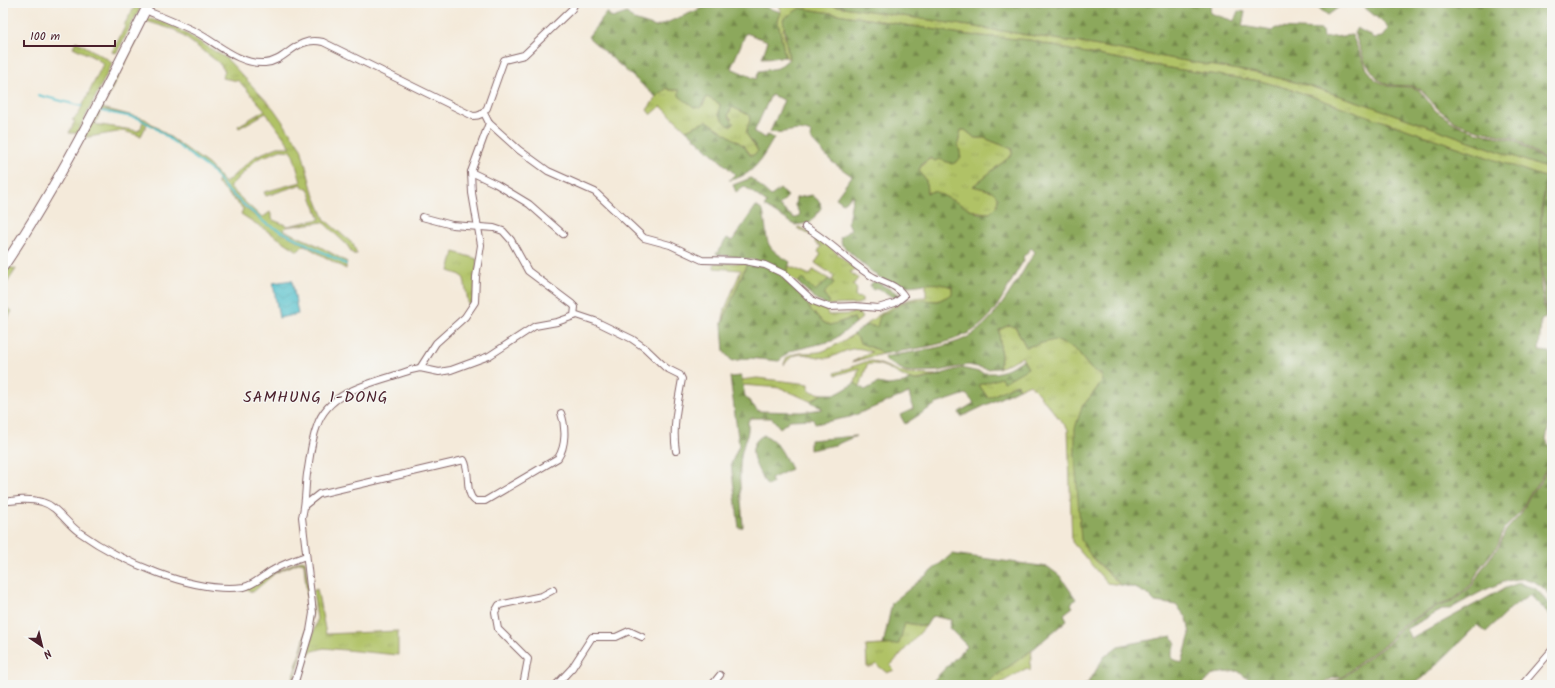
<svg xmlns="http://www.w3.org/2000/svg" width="1555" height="688" font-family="Kalam,sans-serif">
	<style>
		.grass { fill: url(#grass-tufts); stroke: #7d7048; fill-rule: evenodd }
		.forest { fill: url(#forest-firs); stroke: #6b6443; fill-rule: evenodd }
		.water { fill: url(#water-waves); stroke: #4f707c }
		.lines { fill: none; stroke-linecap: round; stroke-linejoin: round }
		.stream { stroke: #54c1cc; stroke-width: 2 }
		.street-casing { stroke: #866668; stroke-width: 8 }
		.secondary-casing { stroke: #866668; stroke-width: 11 }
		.street { stroke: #fff; stroke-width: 6 }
		.secondary { stroke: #fff; stroke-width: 9 }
		.labels { text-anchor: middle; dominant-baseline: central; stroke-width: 3; stroke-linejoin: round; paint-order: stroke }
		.quarter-label { font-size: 16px; letter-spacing: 1px; fill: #4a1f2b; stroke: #f6f6f2 }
	</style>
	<defs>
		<pattern id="grass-tufts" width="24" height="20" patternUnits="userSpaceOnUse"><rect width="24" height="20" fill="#b0c266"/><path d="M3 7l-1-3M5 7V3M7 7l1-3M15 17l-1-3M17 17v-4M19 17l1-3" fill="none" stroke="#99a659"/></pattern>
		<pattern id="forest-firs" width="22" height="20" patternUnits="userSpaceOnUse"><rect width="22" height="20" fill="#8ca85b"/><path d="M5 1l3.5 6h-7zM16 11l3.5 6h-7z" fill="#74884b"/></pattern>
		<pattern id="water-waves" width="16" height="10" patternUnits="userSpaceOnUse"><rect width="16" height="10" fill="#54c1cc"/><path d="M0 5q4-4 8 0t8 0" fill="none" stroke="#4ba5af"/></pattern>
	</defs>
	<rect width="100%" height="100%" fill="#f6f6f2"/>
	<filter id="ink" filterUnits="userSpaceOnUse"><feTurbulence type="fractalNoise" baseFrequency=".025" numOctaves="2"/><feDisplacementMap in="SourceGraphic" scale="8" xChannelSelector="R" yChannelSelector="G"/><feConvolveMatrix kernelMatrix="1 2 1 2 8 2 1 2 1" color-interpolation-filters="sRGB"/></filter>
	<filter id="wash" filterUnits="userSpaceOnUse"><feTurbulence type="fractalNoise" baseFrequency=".012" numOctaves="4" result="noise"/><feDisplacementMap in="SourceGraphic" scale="16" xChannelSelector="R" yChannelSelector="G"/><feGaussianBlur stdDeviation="0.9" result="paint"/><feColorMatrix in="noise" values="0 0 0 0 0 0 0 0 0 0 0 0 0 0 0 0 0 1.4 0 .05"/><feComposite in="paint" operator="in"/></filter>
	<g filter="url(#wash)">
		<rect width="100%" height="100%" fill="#f4eada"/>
		<g class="grass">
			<polygon points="137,3 143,3 117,52 114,53 112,52 125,27 124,25"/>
			<polygon points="779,3 817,3 1081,43 1262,74 1306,85 1368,105 1549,169 1547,178 1293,90 1260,81 1175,69 1070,50 1030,40 968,35 800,8 783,29 789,59 785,57 778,21 781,12"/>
			<path d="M 146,18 L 172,25 L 226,58 L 273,108 L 301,148 L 312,189 L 325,220 L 353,244 L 357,254 L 353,254 L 347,245 L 323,222 L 286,227 L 283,230 L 317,245 L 347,262 L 346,264 L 265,223 L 228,190 L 212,171 L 154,127 L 138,118 L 101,110 L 95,124 L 138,131 L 141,128 L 143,121 L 147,124 L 141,136 L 123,131 L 83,138 ZM 146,21 L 175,30 L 218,62 L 225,71 L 222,78 L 239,81 L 265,110 L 238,126 L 239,128 L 266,113 L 291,147 L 278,147 L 256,156 L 225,183 L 209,165 L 145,119 L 102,108 ZM 281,150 L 292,151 L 301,182 L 264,192 L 266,196 L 302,184 L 303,188 L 308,188 L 320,219 L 288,226 L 273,220 L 270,212 L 262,218 L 229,187 L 257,159 Z"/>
			<polygon points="76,41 109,60 112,64 77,133 69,133 75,121 72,120 78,115 103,64 97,59 73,47"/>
			<polygon points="667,88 670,90 679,90 703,105 707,97 720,104 719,115 732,119 728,116 732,107 749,115 750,120 746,133 758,151 755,155 751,155 744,146 707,121 686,130 661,106 651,115 647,110 656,97"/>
			<path d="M 961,130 L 965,130 L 975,138 L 984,138 L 1012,149 L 1012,155 L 973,186 L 992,191 L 998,197 L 997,207 L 990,213 C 972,213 959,204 943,196 C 939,193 932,194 927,193 L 926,181 L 919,170 C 925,159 936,154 947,162 L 960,152 L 958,144 Z"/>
			<path d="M 218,179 C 251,224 298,240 346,264 L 346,269 L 304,245 L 298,251 L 241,214 L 243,209 L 217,183 Z"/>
			<polygon points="799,227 815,234 856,270 850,272 858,278 853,285 857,289 855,294 856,297 862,298 862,302 858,304 827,305 829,300 824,296 824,293 834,283 832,280 834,276 815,263 821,254 818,252 821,246 815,243 816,238 797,228"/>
			<polygon points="454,252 477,259 474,299 469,307 464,279 461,275 449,271"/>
			<polygon points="714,263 747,263 722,324 725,309 741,270 714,268"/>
			<polygon points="789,266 810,275 813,270 829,279 815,291 802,278 798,283 786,273"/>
			<polygon points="9,267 16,269 3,289 3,275"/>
			<path d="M 926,283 L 941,283 L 952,287 L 953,294 L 938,301 L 915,300 L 877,327 L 865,325 C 884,311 902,297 926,297 Z"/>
			<path d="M 802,295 L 818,307 L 826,308 L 828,315 L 852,314 L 852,309 L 863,309 L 859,313 L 862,318 L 856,323 L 854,318 C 846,319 839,323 832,325 C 818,328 808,304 802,295 Z"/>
			<polygon points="3,305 12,311 4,324 3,323"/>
			<polygon points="1009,325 1016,328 1026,347 1055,339 1075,349 1091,369 1101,374 1103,381 1082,407 1091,557 1121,585 1107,583 1072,542 1068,429 1030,384 1019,389 1017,384 988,398 979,385 1028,368 1022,357 999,368 1001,358 999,330"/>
			<path d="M 854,334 L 858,338 L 860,343 L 878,350 L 882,354 L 852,362 L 872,352 C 856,346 852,348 836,355 C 834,356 830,358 828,358 C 811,358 797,346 784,365 C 786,348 812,355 823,351 C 834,347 844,340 854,334 Z"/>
			<path d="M 872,361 L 907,374 L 936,375 C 928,377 917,382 908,379 C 897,374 880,360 867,365 L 860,387 L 855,383 L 859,368 L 836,375 L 835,373 L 865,362 Z"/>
			<polygon points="757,378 809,384 809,391 822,394 810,401 781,388 742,385 741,380"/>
			<polygon points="301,560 305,561 312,613 293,685 291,685 309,621 304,563 300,562 275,573 253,592 242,588"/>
			<polygon points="317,589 326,634 398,631 398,655 324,648 313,651 308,655 300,685 298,685 317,620 313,591"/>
			<polygon points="905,623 926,626 890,666 894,670 887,673 876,664 872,667 867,667 866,646 898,644"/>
			<polygon points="1032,650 1030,671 1027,668 997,685 983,685"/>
		</g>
		<g class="forest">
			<path d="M 715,3 L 753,3 L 781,12 L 778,21 L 785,57 L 762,58 L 768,41 L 746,33 L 731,68 L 756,79 L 759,71 L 778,68 L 789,59 L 783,19 L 800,8 L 968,35 L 1030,40 L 1070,50 L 1175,69 L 1260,81 L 1293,90 L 1547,178 L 1541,211 L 1541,287 L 1546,318 L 1541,320 L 1539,351 L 1550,352 L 1551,378 L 1549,426 L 1546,439 L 1552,452 L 1552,457 L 1539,482 L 1529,495 L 1520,513 L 1504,529 L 1498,545 L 1479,569 L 1472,584 L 1452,601 L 1436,606 L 1401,626 L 1386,644 L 1361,661 L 1343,677 L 1333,678 L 1319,685 L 1255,685 L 1238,671 L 1214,674 L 1201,685 L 1084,685 L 1089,682 L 1104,657 L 1118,646 L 1172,636 L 1176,644 L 1172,651 L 1172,659 L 1182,663 L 1190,634 L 1187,618 L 1176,605 L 1155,602 L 1147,594 L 1135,588 L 1121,585 L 1091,556 L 1081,540 L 1075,457 L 1075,428 L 1082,407 L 1103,381 L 1101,374 L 1091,369 L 1075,349 L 1055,340 L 1026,347 L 1016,328 L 1009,325 L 999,330 L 1001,358 L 999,368 L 987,369 L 968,365 L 939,371 L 913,372 L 905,371 L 886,361 L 884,357 C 909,352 935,350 959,341 C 993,329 1016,281 1035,252 L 1031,248 L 1023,257 L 1024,260 C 1011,280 1000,307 983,323 C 959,345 913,349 882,354 L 878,350 L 860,343 L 858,338 L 854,334 L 865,325 L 877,327 L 880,316 L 905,302 L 915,300 L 938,301 L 952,294 L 952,287 C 932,280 922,286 904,286 C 880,285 859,260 842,245 L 840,238 L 851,229 L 848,222 L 853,195 L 843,203 L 836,198 L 852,176 L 832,162 L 810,138 L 811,133 C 796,126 784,135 770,132 L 784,100 L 771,95 L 754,132 L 766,138 L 767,135 L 774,138 C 762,158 754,176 729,180 L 735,174 L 686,130 L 707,121 L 744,146 L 750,155 L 754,155 L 758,151 L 746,133 L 750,120 L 749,115 L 732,107 L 728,115 L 734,124 L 729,126 L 719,115 L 720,104 L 707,97 L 700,108 L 694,107 L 679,96 L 679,90 L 670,90 L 667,88 L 656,97 L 588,37 L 607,12 L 612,18 L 627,13 L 634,20 L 656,27 ZM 961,130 L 965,130 L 975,138 L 984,138 L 1012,149 L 1012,155 L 973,186 L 992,191 L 998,197 L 997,206 L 990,213 L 978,213 L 934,191 L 927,193 L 926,181 L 919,170 L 922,164 L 930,158 L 935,161 L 939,159 L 952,164 L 957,162 L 961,157 L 958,144 Z"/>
			<polygon points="817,3 1211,3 1210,13 1234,21 1238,11 1245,12 1242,26 1273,31 1276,28 1322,30 1323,38 1352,35 1367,69 1376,80 1388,86 1411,87 1419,90 1436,111 1454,123 1475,132 1515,140 1551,165 1549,169 1368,105 1306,85 1262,74 1081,43"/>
			<polygon points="1311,3 1349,3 1342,5 1328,15"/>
			<polygon points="1359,3 1552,3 1551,164 1516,139 1477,130 1455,122 1438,109 1420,89 1411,86 1388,85 1378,79 1365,62 1354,32 1357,28 1375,38 1382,37 1388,29 1386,25"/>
			<polygon points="751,178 771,196 780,189 788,196 779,206 794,218 797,218 800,214 795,206 796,198 812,195 820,202 821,208 810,223 795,225 764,206 767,203 744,186 736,192 733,185"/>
			<path d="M 1548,178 L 1552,179 L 1552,280 L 1549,280 L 1549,317 L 1547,317 C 1541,280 1536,214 1548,178 Z"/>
			<path d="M 756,206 L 763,211 C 770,243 760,244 790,262 L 786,273 L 754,260 L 716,254 L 727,238 L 732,241 Z"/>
			<polygon points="747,263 764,266 780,274 802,295 810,309 824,323 830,325 854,318 856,323 832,341 790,351 779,361 749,358 732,361 724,352 722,324"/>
			<polygon points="802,278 815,291 829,279 834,283 825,292 824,296 830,302 827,305 818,301 798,283"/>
			<polygon points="873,282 877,282 902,296 899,300 877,288 873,290 870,285"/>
			<path d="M 1023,360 L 1028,368 L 1004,382 L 1001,378 L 979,385 L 988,398 L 1017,384 L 1019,389 L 961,417 L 959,412 L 974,403 L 966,394 L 936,404 L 905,424 L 900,415 L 913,409 L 909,393 L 850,417 L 815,424 L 813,419 L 790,420 L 780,428 L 772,418 L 752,418 L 748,421 C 749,438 745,438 742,451 C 737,475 742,503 743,527 L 739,528 L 731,464 L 739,445 L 730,377 L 741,376 L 745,396 L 758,411 L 801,412 L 823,409 L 810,401 L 822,394 L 836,394 L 842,391 L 855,383 L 865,390 L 878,383 L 888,385 L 904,383 L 909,380 L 921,380 L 961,368 L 984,373 L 995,373 L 1003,371 Z"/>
			<path d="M 764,435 C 779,441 784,456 791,469 L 771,479 L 773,483 L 767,486 C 759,471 741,446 764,435 Z"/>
			<polygon points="856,436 835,445 810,450 810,440"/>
			<path d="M 1552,459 L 1552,597 C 1546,590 1539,583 1530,580 C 1508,573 1469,599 1450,609 L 1444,609 L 1406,629 L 1411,639 L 1503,589 L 1519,583 L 1536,589 L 1552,606 L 1552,617 L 1530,595 L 1511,608 L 1486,632 L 1477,625 L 1424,677 L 1413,685 L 1321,685 L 1343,678 L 1362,662 L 1387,645 L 1402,627 L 1436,607 L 1452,602 L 1473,585 L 1481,570 L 1499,546 L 1506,530 L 1521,514 L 1530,495 L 1540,483 Z"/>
			<polygon points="952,554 1048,567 1060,576 1076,599 1071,604 1073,607 1064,614 1067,620 1032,650 983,685 978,684 975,685 929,685 967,646 949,628 951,620 932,616 926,626 905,623 899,644 883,645 892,603"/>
		</g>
		<polygon class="water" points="292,280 298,314 279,318 273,283"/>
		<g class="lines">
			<g class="stream">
				<polyline points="38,95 45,97"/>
				<polyline points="46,97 81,106"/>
				<polyline points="101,111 138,118 154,127 212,171 228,191 265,223 346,264"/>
			</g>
		</g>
	</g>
	<g filter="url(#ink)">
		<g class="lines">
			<g class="street-casing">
				<g id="street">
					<path d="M 145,10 C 162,17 180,24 196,32 C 217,43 239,65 265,63 C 288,61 294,36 323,42 L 473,116 C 480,116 483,114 487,108 L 504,60 L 524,55 L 572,9 L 575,3"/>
					<path d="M 484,113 L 489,123 L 519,150 L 548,171 L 595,192 L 644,238 L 670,245 L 702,260 L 745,261 L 765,265 L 784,274 L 813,301 L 829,307 L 855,306 L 878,308 L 895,303 L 904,296 C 897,284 880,282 870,275 C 847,261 829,240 805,227"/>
					<polyline points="471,172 496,184 529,204 563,234"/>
					<polyline points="422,217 452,225 494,228 503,231 511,240 528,271 572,304 575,307 574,316"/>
					<polyline points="420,368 436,343 465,317 475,302 476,277 481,245 472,193 471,172 489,123"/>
					<path d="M 3,502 C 16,500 29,498 42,502 C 57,506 66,523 79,532 C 120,561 193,594 244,587 C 254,585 264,575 273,570 C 283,564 294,560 306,556"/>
					<path d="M 305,505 L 319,494 L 464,460 C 471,472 464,493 475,501 L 485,501 L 558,458 C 566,446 566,427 561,413"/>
					<path d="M 294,685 L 310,631 L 313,613 L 302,517 C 306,503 305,489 307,474 C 310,459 311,441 317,426 C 329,388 379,382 411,370 L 420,368 L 439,372 L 451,370 L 489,356 L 535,326 L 557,322 L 577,315 L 595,321 L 632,339 L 645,348 L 666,368 L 680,375 L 682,379 C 678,402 672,427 676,451"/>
					<polyline points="523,685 528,659 498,629 495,612 499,605 542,596 553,590"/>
					<polyline points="556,685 572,668 592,637 616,637 629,631 642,637"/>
					<polyline points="712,685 720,675"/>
					<polyline points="1522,685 1552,650"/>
				</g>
			</g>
			<g class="secondary-casing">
				<path id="secondary" d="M 3,267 C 59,184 104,93 149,3"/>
			</g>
			<use href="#street" class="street"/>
			<use href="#secondary" class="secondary"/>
		</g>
	</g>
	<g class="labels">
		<g class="quarter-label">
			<text x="316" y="397">SAMHUNG 1-DONG</text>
		</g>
	</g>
	<rect width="1555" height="688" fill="none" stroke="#f6f6f2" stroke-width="16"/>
	<g transform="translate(42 646) rotate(145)" stroke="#f6f6f2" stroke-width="3" paint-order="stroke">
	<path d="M0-3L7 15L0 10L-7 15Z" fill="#4a1f2b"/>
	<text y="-6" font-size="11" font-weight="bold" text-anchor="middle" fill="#4a1f2b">N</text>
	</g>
	<path d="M24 40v6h91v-6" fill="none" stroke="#4a1f2b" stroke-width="2"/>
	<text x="30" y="40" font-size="12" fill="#4a1f2b" stroke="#f6f6f2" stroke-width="3" paint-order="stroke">100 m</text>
</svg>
